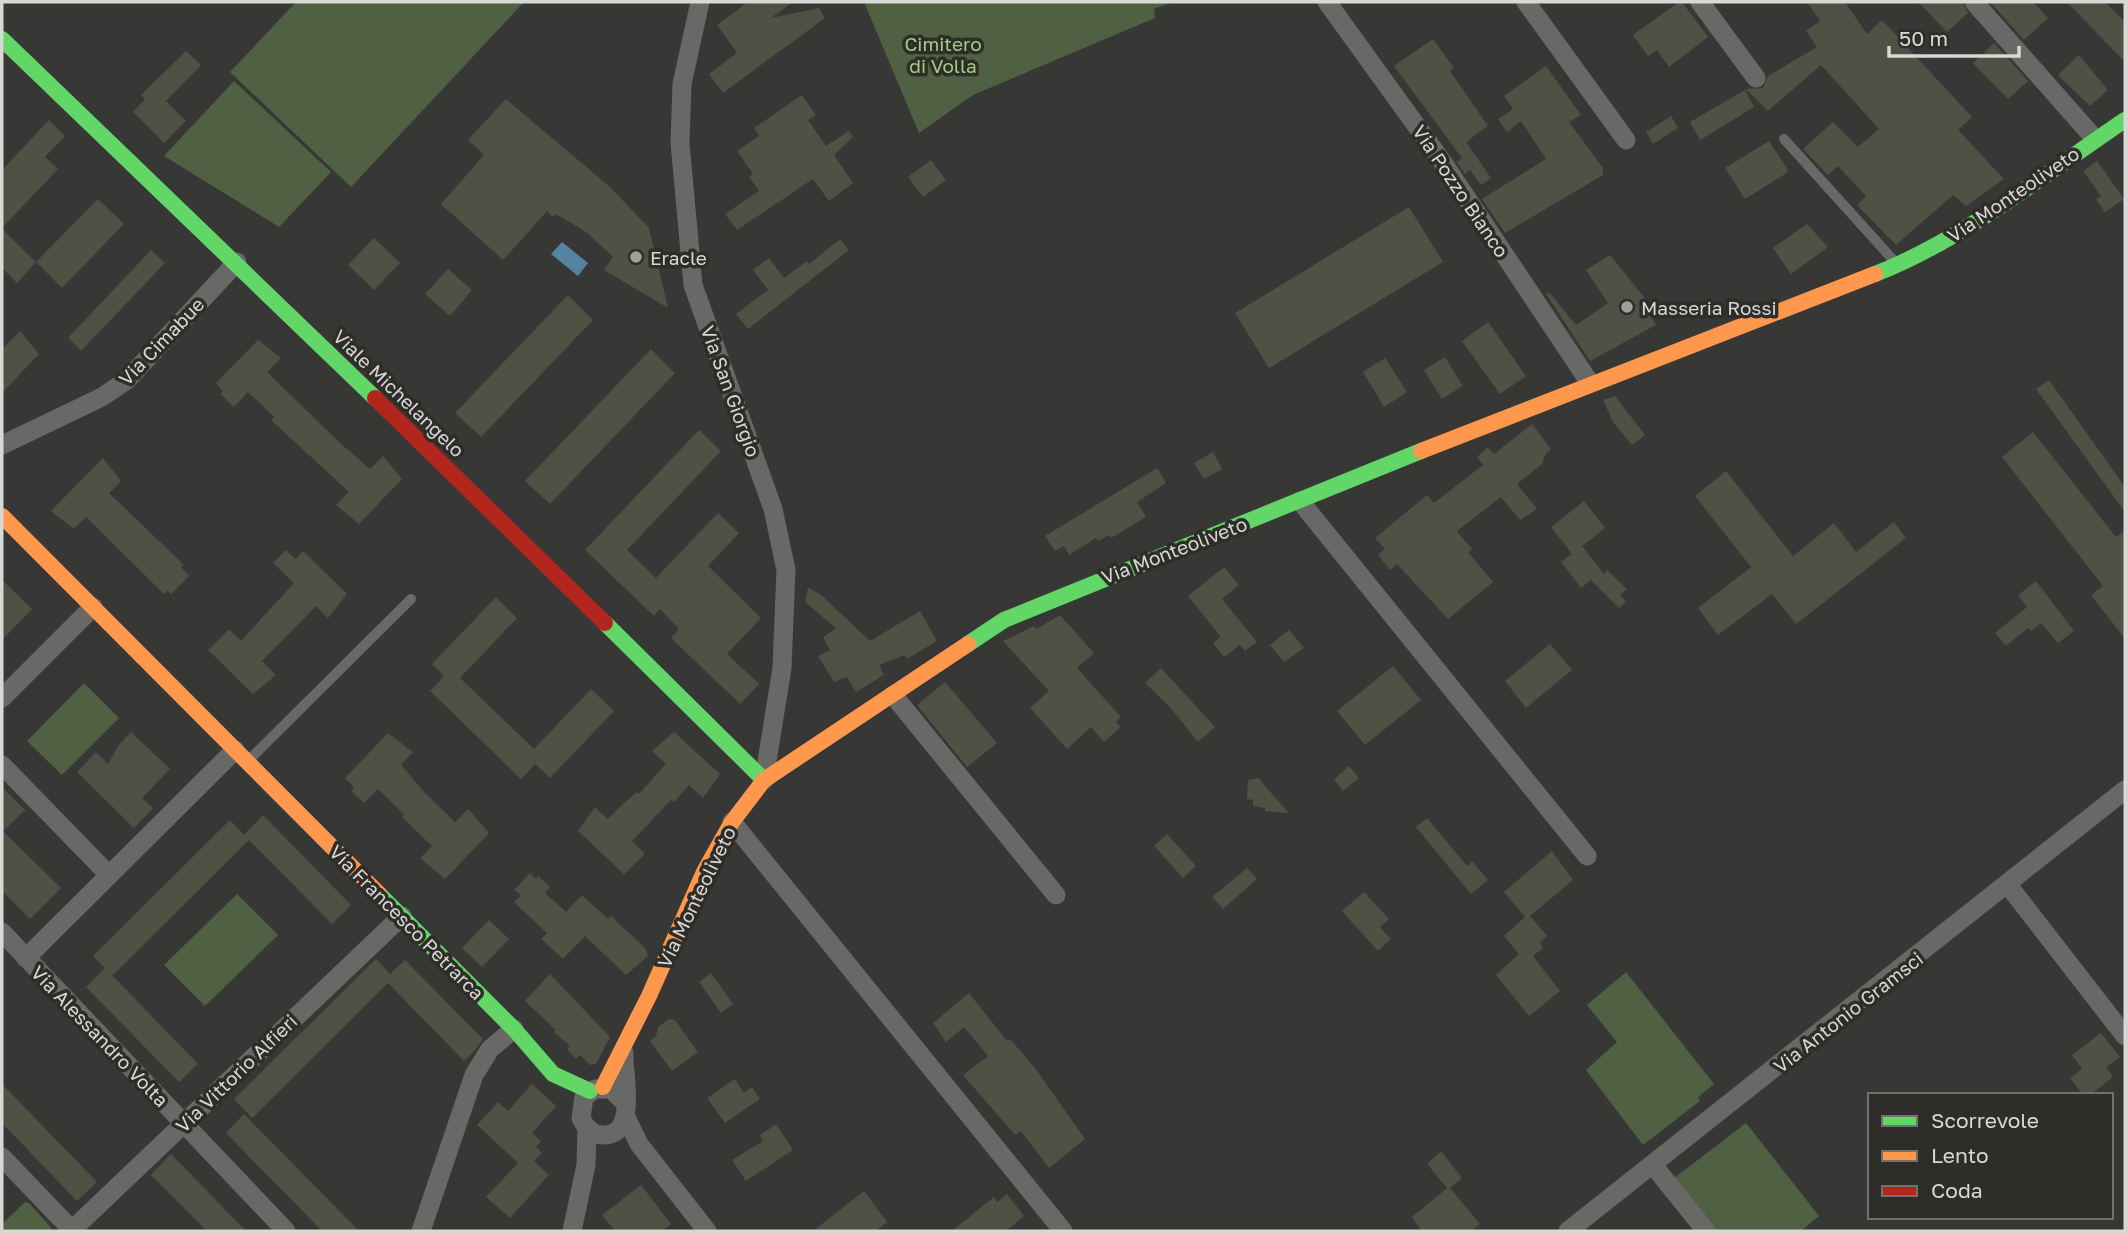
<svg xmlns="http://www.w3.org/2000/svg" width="2127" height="1233" font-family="'Golos Text',sans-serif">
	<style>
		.green { fill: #4f6142 }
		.water { fill: #5584a2 }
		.building { fill: #515045 }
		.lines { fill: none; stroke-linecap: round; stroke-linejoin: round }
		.lane { stroke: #686867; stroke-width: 10 }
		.street { stroke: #686867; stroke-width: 19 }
		.fast { stroke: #63d668; stroke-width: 16 }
		.slow { stroke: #ff974d; stroke-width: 16 }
		.jam { stroke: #b3261e; stroke-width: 16 }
		.poi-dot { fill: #a0a09d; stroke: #2e2d2a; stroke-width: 2.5 }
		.labels { text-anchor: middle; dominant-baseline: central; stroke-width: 7; stroke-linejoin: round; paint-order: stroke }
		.park-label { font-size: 19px; fill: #a5cc85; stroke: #2e2d2a }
		.street-label { font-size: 19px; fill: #d8d8d5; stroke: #2e2d2a }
		.poi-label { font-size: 19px; fill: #d8d8d5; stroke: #2e2d2a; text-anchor: start }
	</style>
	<rect width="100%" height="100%" fill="#373735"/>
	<g class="green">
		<polygon points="296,2 524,2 351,187 230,72"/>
		<polygon points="864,2 1173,2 1154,9 1155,18 973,95 919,133"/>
		<polygon points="234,81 331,172 279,227 164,156"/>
		<polygon points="84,683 119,718 62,775 27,741"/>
		<polygon points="237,894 278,935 205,1006 164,965"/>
		<polygon points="1626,972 1714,1084 1698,1097 1700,1101 1643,1145 1586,1070 1617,1042 1587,1005"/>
		<polygon points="1746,1123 1819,1216 1801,1231 1714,1231 1673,1179"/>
		<polygon points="25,1202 29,1203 54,1231 2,1231 2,1224"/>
	</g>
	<polygon class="water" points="562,242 588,263 578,276 551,254"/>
	<g class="building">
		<polygon points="748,2 793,2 771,18 819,8 825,18 723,93 709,74 737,53 717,25"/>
		<polygon points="1679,2 1682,2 1708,37 1669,67 1657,50 1648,56 1633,35"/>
		<polygon points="1807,2 1845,2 1867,34 1882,20 1972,117 1958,130 2004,179 1966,206 1953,195 1896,245 1857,205 1866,196 1838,166 1828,175 1803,149 1833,122 1858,147 1879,129 1821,65 1768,111 1746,89 1763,88 1768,76 1817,47 1806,31 1820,21"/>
		<polygon points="1918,2 1962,2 1968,13 1947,32"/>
		<polygon points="1990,2 2033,2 2048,18 2024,40"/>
		<polygon points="2067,2 2105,2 2125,22 2125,62"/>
		<polygon points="1433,39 1454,68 1450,71 1488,126 1466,142 1491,178 1481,185 1470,170 1465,174 1457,162 1462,158 1394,66"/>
		<polygon points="1994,43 2028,81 2008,99 1973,63"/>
		<polygon points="186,51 201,65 166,101 186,121 164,143 133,112 145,99 141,95"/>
		<polygon points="2079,55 2108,90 2090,106 2058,75"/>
		<polygon points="1546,66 1581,115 1569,122 1603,168 1603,175 1505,233 1482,199 1546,159 1521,121 1507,132 1498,119 1513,109 1504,96"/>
		<polygon points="1745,90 1754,107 1700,140 1690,122"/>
		<polygon points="802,95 816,115 808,120 826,146 849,131 853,137 834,155 853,183 829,201 813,179 737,230 725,214 759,191 749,177 753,174 737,151 759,136 754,128"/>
		<polygon points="506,99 610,187 649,228 668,308 604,270 613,257 586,232 556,214 553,217 547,211 503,260 441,204 484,155 468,140"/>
		<polygon points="1671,116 1678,128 1653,144 1646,132"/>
		<polygon points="49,120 65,136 45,157 58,169 2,228 2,170"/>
		<polygon points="1769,141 1788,170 1785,174 1745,199 1725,168"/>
		<polygon points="931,160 946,180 923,197 908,177"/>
		<polygon points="2097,161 2124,199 2105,212 2096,199 2101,196 2083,171"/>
		<polygon points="98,199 124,224 62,288 36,262"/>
		<polygon points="1409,207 1443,262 1269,368 1235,313"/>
		<polygon points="1807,224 1828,247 1791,274 1773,248"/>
		<polygon points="2,229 36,262 17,283 2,268"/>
		<polygon points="374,238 400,263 374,290 348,265"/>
		<polygon points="840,239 849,250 748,329 736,314 768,290 753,270 769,258 784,278 807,261 809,264"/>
		<polygon points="151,250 165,263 81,351 68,338"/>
		<polygon points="1610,255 1656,312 1650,315 1656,325 1590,361 1546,294 1549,292 1576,325 1608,303 1586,270"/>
		<polygon points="448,269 472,290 450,316 425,294"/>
		<polygon points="568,295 593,320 481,437 455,413"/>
		<polygon points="1488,322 1526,376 1500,394 1462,341"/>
		<polygon points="20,331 39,354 2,393 2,349"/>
		<polygon points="258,340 281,358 267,372 340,443 370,469 383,456 402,479 359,524 336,505 349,492 271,420 274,417 248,392 234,407 220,394 223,391 216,383"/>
		<polygon points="651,349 675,373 550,504 525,481"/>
		<polygon points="1445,357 1463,386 1442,399 1424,370"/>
		<polygon points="1385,358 1407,392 1384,407 1363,372"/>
		<polygon points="2049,380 2125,487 2125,512 2036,389"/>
		<polygon points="1615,396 1645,435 1632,445 1613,422 1603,400"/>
		<polygon points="1532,424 1551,449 1546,453 1542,464 1517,484 1537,509 1520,520 1501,497 1457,531 1472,549 1468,552 1493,582 1448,619 1397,564 1390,570 1378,555 1385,549 1375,538 1427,495 1434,503 1483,465 1477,457 1488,447 1494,454"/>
		<polygon points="699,430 721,451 627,550 656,578 718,513 739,533 708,566 761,618 727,654 759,684 740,704 671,638 679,629 660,609 654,616 585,550"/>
		<polygon points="2033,432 2116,537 2125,530 2125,639 2091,595 2103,586 2002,457"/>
		<polygon points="1213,452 1222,469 1204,479 1194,463"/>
		<polygon points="103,458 121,481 109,493 184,565 181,567 189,576 171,594 168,591 164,594 86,517 74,529 51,511"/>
		<polygon points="1157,468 1166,483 1137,502 1146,517 1111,538 1109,535 1098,541 1096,538 1069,555 1064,546 1055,551 1045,536"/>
		<polygon points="1726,471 1793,556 1834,523 1856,552 1894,522 1906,538 1796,624 1772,594 1718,635 1698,608 1751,567 1695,496"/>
		<polygon points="1584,501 1605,528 1582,546 1604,574 1607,570 1627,589 1620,595 1626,602 1619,608 1591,580 1581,588 1561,562 1572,554 1551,527"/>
		<polygon points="286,550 295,559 303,551 347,594 328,618 316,606 262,661 276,675 253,694 208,650 229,629 241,641 294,583 273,563"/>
		<polygon points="1224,567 1239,585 1222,599 1257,642 1245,651 1240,645 1224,657 1213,643 1221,637 1188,596"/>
		<polygon points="2,580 32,609 2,640"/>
		<polygon points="2036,581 2074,631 2058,643 2041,623 2031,631 2028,628 2006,646 1995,633 2027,607 2018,595"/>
		<polygon points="808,588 820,594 870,641 920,611 937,641 907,659 905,655 879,665 884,675 856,692 847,677 834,682 818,656 830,650 823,637 836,628 805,602"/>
		<polygon points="496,597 517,618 460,678 534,749 591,689 614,711 550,778 535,764 521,779 430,691 444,676 432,664"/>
		<polygon points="1060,615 1094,653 1077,668 1121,717 1116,722 1121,727 1104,742 1091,727 1067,749 1030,708 1049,691 1003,641 1034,626 1036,629"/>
		<polygon points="1289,630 1304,648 1284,662 1270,645"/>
		<polygon points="1550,644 1572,670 1526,708 1505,681"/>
		<polygon points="1393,666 1421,700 1365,745 1337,711"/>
		<polygon points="1161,668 1215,727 1198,742 1169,706 1145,683"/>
		<polygon points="945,682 997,743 967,767 917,705"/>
		<polygon points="131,732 170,769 142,798 153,808 134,828 77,772 96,752 108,764 118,746"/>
		<polygon points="674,732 720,774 703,798 689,785 674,802 671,800 632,841 645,854 624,874 578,831 595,807 608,819 624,803 637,792 639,794 666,764 652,751"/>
		<polygon points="388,733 413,752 401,765 426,794 455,822 468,809 489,833 445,879 420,858 432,846 402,817 404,814 378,789 364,803 351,791 354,787 345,778"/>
		<polygon points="1349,766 1359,778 1343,791 1334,779"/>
		<polygon points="1259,778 1264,785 1289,813 1265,811 1265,808 1253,806 1253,800 1247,799 1248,780"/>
		<polygon points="2,787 25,810 3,831 61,888 30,919 2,891"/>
		<polygon points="263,815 351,905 332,924 244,835"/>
		<polygon points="1427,818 1467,866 1472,861 1488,880 1471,894 1416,827"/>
		<polygon points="230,820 249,840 112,976 93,956"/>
		<polygon points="1167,834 1196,866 1183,878 1154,846"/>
		<polygon points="1552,851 1573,880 1530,916 1547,936 1540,942 1543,948 1533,956 1560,991 1529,1016 1496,975 1519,954 1504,936 1525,917 1504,892"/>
		<polygon points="1247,868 1257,879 1223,909 1212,897"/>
		<polygon points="530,873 536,879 538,876 550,887 545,893 566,912 582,895 608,919 611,916 646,949 648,956 626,975 585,936 563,959 541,939 547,933 514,902 521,895 514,890"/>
		<polygon points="1364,892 1389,919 1380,927 1391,939 1378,951 1342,911"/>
		<polygon points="489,920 509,939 482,967 462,948"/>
		<polygon points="376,959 390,974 405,960 483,1039 475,1050 464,1061 388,983 252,1118 234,1099"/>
		<polygon points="105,968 198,1064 179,1082 86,987"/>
		<polygon points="711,973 733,1004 721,1013 699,982"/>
		<polygon points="550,974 610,1037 596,1064 590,1065 580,1055 576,1059 567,1049 570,1046 554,1032 556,1030 525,1001"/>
		<polygon points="969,993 1007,1041 1010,1039 1035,1068 1085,1139 1049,1168 1021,1131 1015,1135 963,1075 988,1056 964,1027 946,1042 933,1023"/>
		<polygon points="669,1019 675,1020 698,1052 672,1071 650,1041 656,1036 658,1027"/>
		<polygon points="2101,1033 2120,1057 2106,1067 2113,1077 2090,1095 2083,1095 2070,1078 2082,1069 2072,1055"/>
		<polygon points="735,1079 744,1093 752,1087 760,1099 725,1123 707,1098"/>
		<polygon points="2,1084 97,1182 77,1201 2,1123"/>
		<polygon points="532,1084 556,1106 532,1133 541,1141 536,1147 542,1153 534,1161 549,1175 510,1218 486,1197 518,1163 477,1125 498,1102 508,1111"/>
		<polygon points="244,1114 359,1231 322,1231 226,1133"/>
		<polygon points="776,1124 793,1150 746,1181 732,1160 763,1141 760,1135"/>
		<polygon points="1441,1151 1462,1178 1450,1188 1480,1224 1472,1231 1422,1231 1412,1217 1447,1188 1427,1164"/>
		<polygon points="171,1154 246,1231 207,1231 151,1175"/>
		<polygon points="641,1185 671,1224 662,1231 615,1231 602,1215"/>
		<polygon points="864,1191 887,1222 875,1231 813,1231"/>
		<polygon points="1007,1194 1024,1216 1006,1231 952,1231 994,1197 997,1202"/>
	</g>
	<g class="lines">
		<g class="lane">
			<polyline points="1784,139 1896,263"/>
			<polyline points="248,761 411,599"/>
		</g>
		<g class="street">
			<polyline points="700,2 682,84 680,143 693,285 773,509 786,570 782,668 764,780"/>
			<polyline points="1327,2 1444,164 1590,383"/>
			<polyline points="1526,2 1626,140"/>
			<polyline points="1700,2 1756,78"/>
			<polyline points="1974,2 2095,139"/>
			<polyline points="2,445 102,397 127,380 237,262"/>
			<polyline points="1300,501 1587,856"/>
			<polyline points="893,695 1056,895"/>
			<polyline points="2,698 93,607"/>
			<polyline points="2,765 109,875"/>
			<polyline points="732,822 1063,1231"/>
			<polyline points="2008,885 2125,1036"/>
			<polyline points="2,932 286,1231"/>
			<polyline points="26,958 235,750"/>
			<path d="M 624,1053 C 623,1076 639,1137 602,1135 C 591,1134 585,1127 581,1118 L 584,1097 L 595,1089 L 611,1089 L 625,1103"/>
			<polyline points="626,1117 639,1144 707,1231"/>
			<polyline points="2,1157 72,1230"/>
			<polyline points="1653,1165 1706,1231"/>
			<polyline points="71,1231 402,916"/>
			<polyline points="421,1231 474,1075 490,1049 514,1029"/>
			<polyline points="572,1231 586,1165 587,1128"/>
			<polyline points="1568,1231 2125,790"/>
		</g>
		<g class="fast">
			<polyline points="2,39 375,398"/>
			<path d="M 1875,274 C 1961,241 2048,172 2125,120"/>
			<polyline points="605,623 764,780"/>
			<polyline points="968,644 1004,620 1421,451"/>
			<polyline points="379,894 514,1029 553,1074 590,1091"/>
		</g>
		<g class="slow">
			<polyline points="1421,451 1875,274"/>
			<polyline points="2,516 379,894"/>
			<polyline points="603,1087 649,996 704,872 732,822 764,780 968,644"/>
		</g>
		<polyline class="jam" points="375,398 605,623"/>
	</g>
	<g class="poi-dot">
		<circle cx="636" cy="257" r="7"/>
		<circle cx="1627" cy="307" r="7"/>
	</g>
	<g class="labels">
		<g class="park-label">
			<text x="943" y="43">Cimitero<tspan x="943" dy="22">di Volla</tspan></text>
		</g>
		<g class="street-label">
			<text transform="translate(1461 191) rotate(56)">Via Pozzo Bianco</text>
			<text transform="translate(2013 194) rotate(-34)">Via Monteoliveto</text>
			<text transform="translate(161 341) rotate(-46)">Via Cimabue</text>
			<text transform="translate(731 391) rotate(70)">Via San Giorgio</text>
			<text transform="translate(399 393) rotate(44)">Viale Michelangelo</text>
			<text transform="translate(1174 550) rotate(-21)">Via Monteoliveto</text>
			<text transform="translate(696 897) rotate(-64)">Via Monteoliveto</text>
			<text transform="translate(407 922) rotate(45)">Via Francesco Petrarca</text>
			<text transform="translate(1848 1012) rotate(-38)">Via Antonio Gramsci</text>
			<text transform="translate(100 1036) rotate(46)">Via Alessandro Volta</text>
			<text transform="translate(236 1073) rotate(-44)">Via Vittorio Alfieri</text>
		</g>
		<g class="poi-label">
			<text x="650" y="257">Eracle</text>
			<text x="1641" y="307">Masseria Rossi</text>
		</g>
	</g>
	<rect width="2127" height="1233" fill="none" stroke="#d8d8d5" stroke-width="7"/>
	<rect x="1868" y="1093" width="245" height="126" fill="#2e2d2a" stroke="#72716e" stroke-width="2"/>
	<rect x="1882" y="1116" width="35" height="10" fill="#63d668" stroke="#72716e" stroke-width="2"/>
	<text x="1931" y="1128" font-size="21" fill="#d8d8d5">Scorrevole</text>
	<rect x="1882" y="1151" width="35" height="10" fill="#ff974d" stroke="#72716e" stroke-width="2"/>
	<text x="1931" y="1163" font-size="21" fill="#d8d8d5">Lento</text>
	<rect x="1882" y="1186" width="35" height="10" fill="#b3261e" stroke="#72716e" stroke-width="2"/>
	<text x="1931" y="1198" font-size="21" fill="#d8d8d5">Coda</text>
	<path d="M1889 46v10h130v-10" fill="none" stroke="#d8d8d5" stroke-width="3.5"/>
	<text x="1899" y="46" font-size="21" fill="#d8d8d5" stroke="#2e2d2a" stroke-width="5" paint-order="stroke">50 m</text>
</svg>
